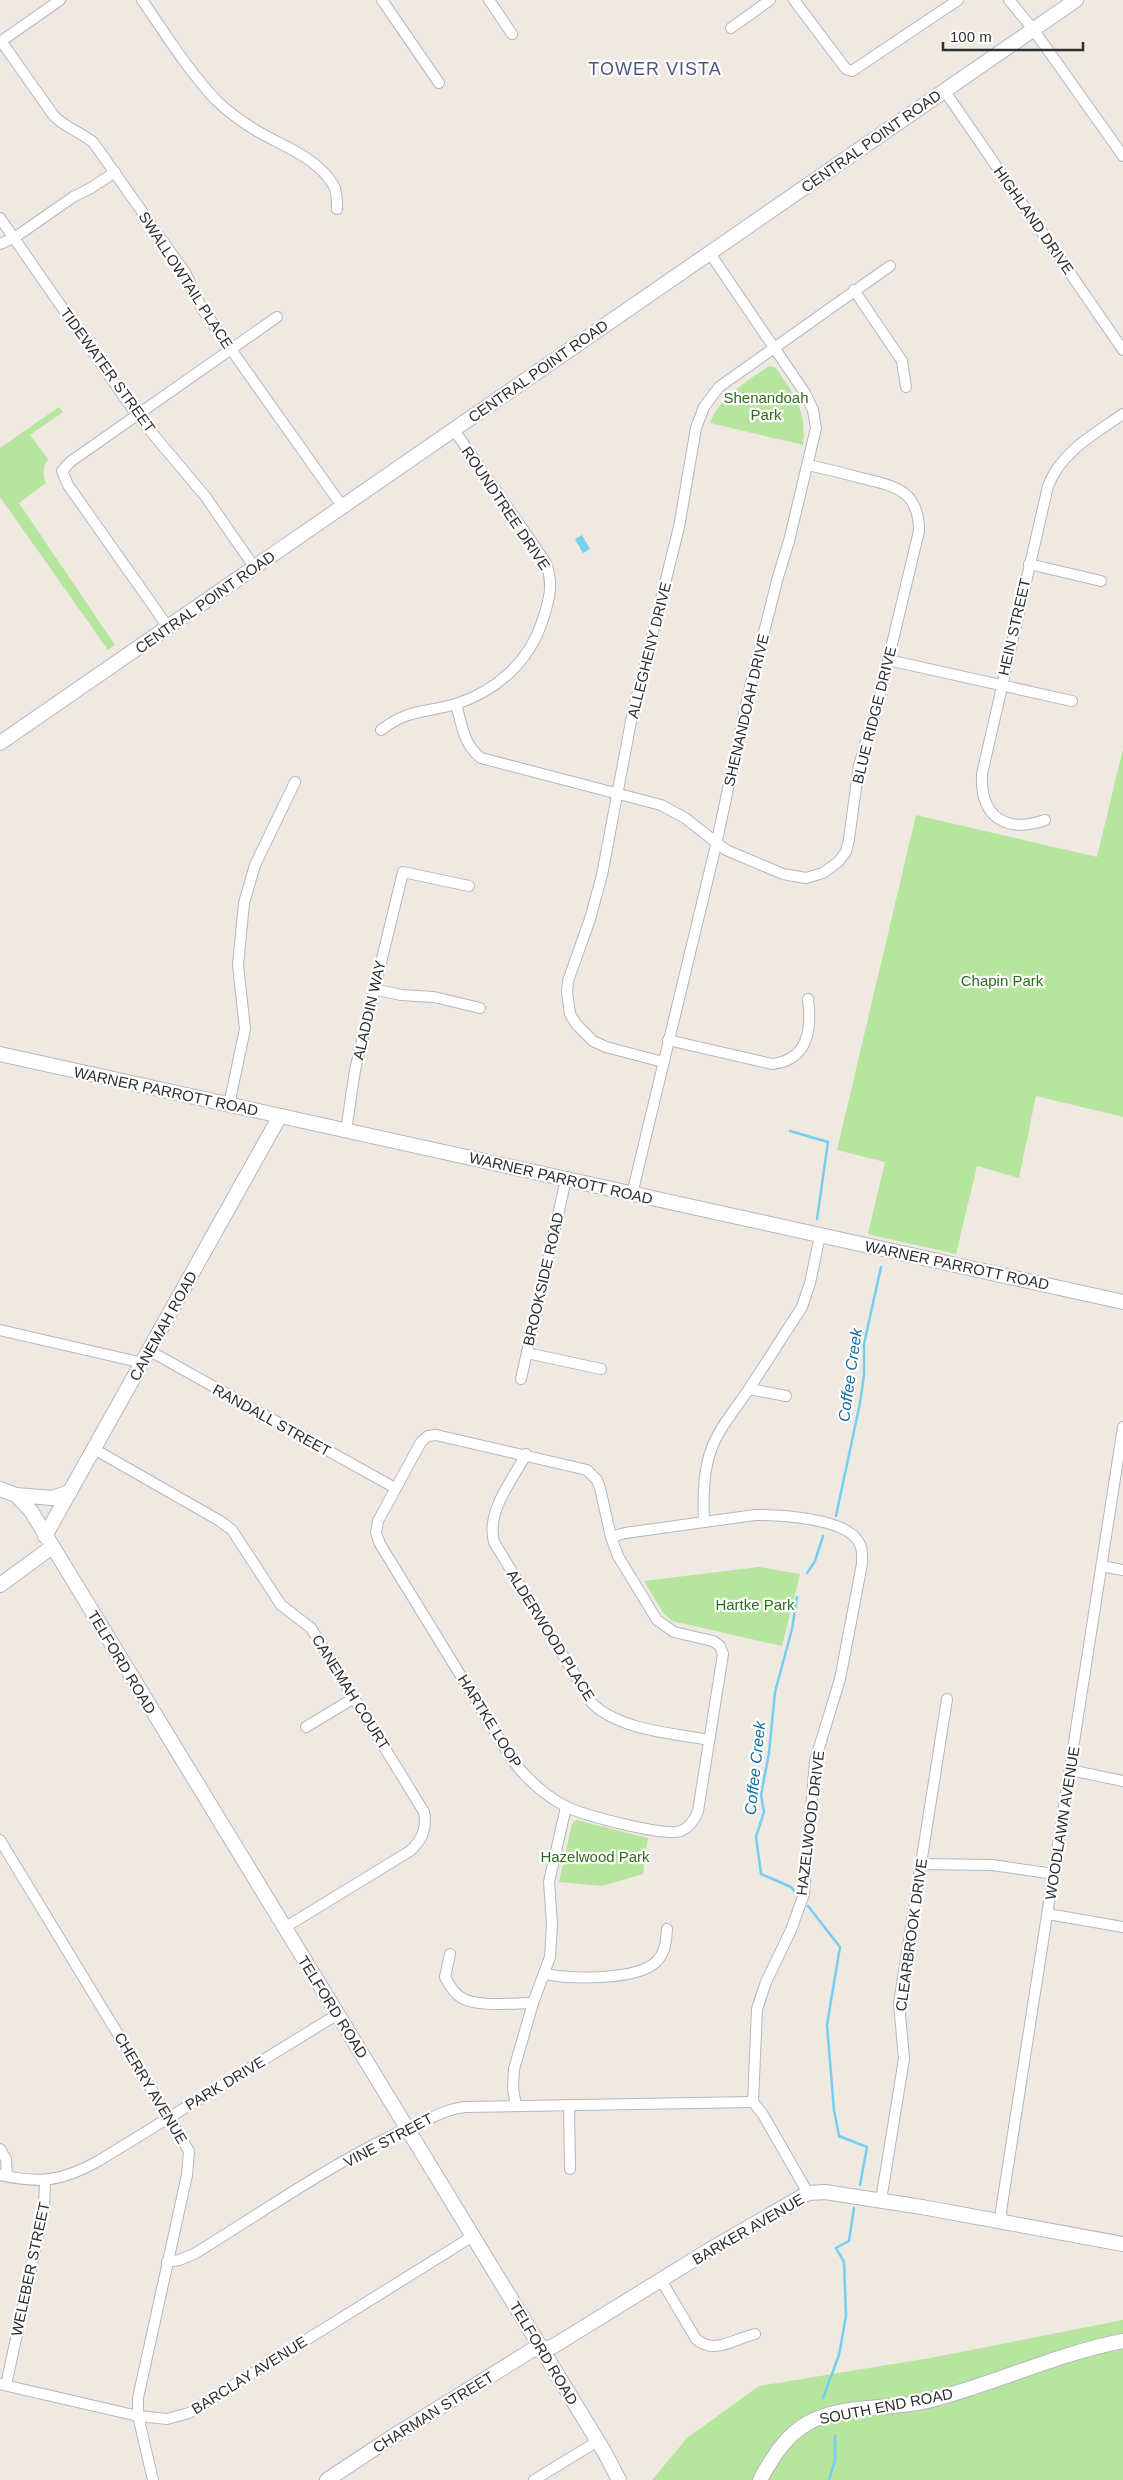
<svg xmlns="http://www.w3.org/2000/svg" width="1123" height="2480" font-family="Arial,sans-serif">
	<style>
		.green { fill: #b6e59e }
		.water { fill: #75cff0 }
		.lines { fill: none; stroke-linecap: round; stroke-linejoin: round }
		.stream { stroke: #75cff0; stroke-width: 2.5 }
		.street-casing { stroke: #b4b7c1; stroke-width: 12 }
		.secondary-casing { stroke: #b4b7c1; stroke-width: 16 }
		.street { stroke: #fff; stroke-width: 10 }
		.secondary { stroke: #fff; stroke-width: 14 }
		.labels { text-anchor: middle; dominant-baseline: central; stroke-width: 4.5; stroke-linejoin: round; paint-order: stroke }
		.street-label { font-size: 15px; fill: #2e2e2e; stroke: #fff }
		.park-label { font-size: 15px; fill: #2c6e1b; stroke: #fff }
		.water-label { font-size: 16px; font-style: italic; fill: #0d6fa3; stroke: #fff }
		.quarter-label { font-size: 18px; letter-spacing: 1px; fill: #4d5680; stroke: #fff }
	</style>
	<rect width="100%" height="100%" fill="#efe9e1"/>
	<g class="green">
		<path d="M 769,366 L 775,367 C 794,394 807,410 803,445 L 710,423 C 721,395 746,382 769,366 Z"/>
		<path d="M 59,407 L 63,412 L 30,435 L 48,459 C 43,468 42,474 46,483 L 19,503 L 115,645 L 108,650 L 0,497 L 0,448 Z"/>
		<polygon points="1123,749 1123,1117 1036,1096 1019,1178 977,1166 956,1254 868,1234 885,1162 837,1150 916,815 1097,857"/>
		<polygon points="759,1567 800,1574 782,1646 672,1621 664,1614 644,1581"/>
		<polygon points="576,1820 648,1838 643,1874 602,1886 559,1882 572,1824"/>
		<polygon points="1123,2320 1123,2480 652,2480 687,2438 759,2386 930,2358"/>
	</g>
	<polygon class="water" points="582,535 590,549 583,553 575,539"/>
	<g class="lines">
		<g class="stream">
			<polyline points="790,1131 828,1142 817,1219"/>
			<polyline points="836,1516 860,1403 864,1375 864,1344 881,1267"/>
			<polyline points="807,1573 815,1561 823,1536"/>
			<polyline points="796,1893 791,1887 761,1874 756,1837 764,1812 761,1795 769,1753 775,1692 792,1629 797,1597"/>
			<polyline points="808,1906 840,1947 827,2025 834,2110 839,2136 867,2147 860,2185"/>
			<polyline points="823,2398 839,2355 846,2316 844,2262 836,2248 849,2241 854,2208"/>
			<polyline points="829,2480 835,2461 835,2436"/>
		</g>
		<g class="street-casing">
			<g id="street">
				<path d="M 142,0 C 165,33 187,69 215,99 C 227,111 242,122 257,131 C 284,147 317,157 334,186 C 337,192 337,202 337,209"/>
				<polyline points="382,0 439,83"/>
				<polyline points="489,0 512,34"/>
				<polyline points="794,0 846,69 852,71 958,0"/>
				<polyline points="1009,0 1033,29 1123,156"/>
				<polyline points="731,28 770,0"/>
				<path d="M 1,41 L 54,116 C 66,128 80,132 93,142 L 186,274 L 201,307 L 342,506"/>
				<polyline points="0,42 60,0"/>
				<polyline points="944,90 1123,350"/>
				<polyline points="0,218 136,414 205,496 255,568"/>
				<polyline points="0,244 14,238 73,197 91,188 115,172"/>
				<polyline points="854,290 902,361 906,387"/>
				<polyline points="1029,564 1101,581"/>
				<polyline points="168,627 68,485 62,471 70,462 277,317"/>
				<polyline points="888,660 1072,701"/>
				<path d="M 456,704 C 462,725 463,744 481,758 L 661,805 L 685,818 L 726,850 L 783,874 L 806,878 L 823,873 L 838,862 L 846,852 L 849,839 L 859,765 L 877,707 L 919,531 C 919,490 895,486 861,478 C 843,473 826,469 808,465"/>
				<path d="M 381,730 C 408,709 425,713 456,704 C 496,691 529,662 542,622 C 549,601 554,585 546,563 L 454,430"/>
				<path d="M 1045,820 C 1005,834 980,816 982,774 L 1048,486 C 1061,452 1093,435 1123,414"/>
				<polyline points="374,989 401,995 434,997 480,1008"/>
				<path d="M 668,1040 L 772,1064 C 808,1060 812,1030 808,999"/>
				<polyline points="663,1062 606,1047 593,1041 576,1024 570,1014 567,992 568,981 590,919 602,875 632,716 679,527 696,428 704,407 719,387 890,266"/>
				<polyline points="229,1105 245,1029 238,965 244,903 255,865 295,782"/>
				<polyline points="346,1131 355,1070 403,872 469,886"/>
				<polyline points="632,1194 716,845 749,691 778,577 789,541 816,428 813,410 805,393 709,252"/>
				<polyline points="0,1330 143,1363"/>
				<polyline points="150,1351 395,1488"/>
				<polyline points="527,1353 601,1369"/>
				<polyline points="521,1379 566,1179"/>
				<polyline points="749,1389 802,1307 810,1283 820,1235"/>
				<path d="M 436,1435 L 587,1470 L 597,1480 L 600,1488 L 611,1537 L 618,1556 L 657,1620 L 674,1632 L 713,1641 L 720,1646 L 723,1654 L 698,1811 C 695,1819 690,1827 681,1831 C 665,1837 582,1815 565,1806 C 546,1796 527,1779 513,1761 L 380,1544 L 376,1533 L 378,1521 L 421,1442 L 428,1436 Z"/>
				<path d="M 94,1449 L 220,1521 L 232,1530 L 281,1605 L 311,1628 L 424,1812 C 427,1828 423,1839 410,1851 L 284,1928"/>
				<path d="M 526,1454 C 512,1481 486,1511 494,1542 L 592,1703 C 619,1730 672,1733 709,1740"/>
				<path d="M 704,1522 C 703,1497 703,1468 713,1445 C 721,1425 737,1407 749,1389 L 786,1396"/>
				<path d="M 611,1537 L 625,1533 L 755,1515 C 780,1515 844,1518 858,1541 C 863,1548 862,1555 862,1564 L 840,1679 L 815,1761 L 804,1894 L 791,1930 L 766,1982 L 757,2009 L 753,2102 L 762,2113 L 808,2193"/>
				<polyline points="1102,1566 1123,1570"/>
				<polyline points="306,1727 354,1698"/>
				<polyline points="1070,1770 1123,1781"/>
				<polyline points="0,1840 189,2151 187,2175 138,2398 138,2416 153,2480"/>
				<polyline points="920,1864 992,1865 1054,1874"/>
				<polyline points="1048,1914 1123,1927"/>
				<path d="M 450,1954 L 445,1977 C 449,1984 452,1991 459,1996 C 473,2008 514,2003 533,2003"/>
				<path d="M 545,1974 C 570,1979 638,1981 657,1961 C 666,1951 666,1941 667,1929"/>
				<polyline points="569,2105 570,2169"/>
				<polyline points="516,2106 513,2088 514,2069 533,2003 550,1957 552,1924 549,1882 566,1807"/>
				<polyline points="0,2149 6,2159 7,2176"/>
				<path d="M 0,2175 C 41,2184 63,2181 100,2160 L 338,2014"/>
				<polyline points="881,2200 904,2059 899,2003 947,1699"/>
				<polyline points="1002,2220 1001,2211 1123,1427"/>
				<path d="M 167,2262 L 179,2260 L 194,2254 C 266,2210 339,2158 415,2125 C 432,2118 446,2109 465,2107 L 753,2102"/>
				<path d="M 661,2280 L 696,2339 C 714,2355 734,2339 755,2334"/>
				<polyline points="0,2384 138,2416 167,2419 189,2413 473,2236"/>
				<polyline points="6,2385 44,2209 45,2181"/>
				<polyline points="534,2480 598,2441"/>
			</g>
		</g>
		<g class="secondary-casing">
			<g id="secondary">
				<polyline points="0,743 1076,0"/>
				<polyline points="0,1054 1123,1302"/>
				<polyline points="0,1489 16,1495 31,1511 605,2453 619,2480"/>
				<polyline points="16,1495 52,1498 70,1492"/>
				<polyline points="45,1536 280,1116"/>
				<polyline points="0,1585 52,1547"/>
				<polyline points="327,2480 392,2437 532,2350 552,2347 711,2249 808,2193 825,2192 922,2207 1123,2244"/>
				<path d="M 760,2480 C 772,2458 786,2435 808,2423 C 842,2404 886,2410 923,2402 C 991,2386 1054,2354 1123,2341"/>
			</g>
		</g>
		<use href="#street" class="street"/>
		<use href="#secondary" class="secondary"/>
	</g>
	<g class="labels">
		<g class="street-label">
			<text transform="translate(871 141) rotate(-35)">CENTRAL POINT ROAD</text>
			<text transform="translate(1034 220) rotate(55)">HIGHLAND DRIVE</text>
			<text transform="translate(186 280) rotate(57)">SWALLOWTAIL PLACE</text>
			<text transform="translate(108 370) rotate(54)">TIDEWATER STREET</text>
			<text transform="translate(538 371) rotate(-35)">CENTRAL POINT ROAD</text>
			<text transform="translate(506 508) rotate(56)">ROUNDTREE DRIVE</text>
			<text transform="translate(205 602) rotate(-35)">CENTRAL POINT ROAD</text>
			<text transform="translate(1014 627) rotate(-77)">HEIN STREET</text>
			<text transform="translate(649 650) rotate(-76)">ALLEGHENY DRIVE</text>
			<text transform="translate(746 710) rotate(-77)">SHENANDOAH DRIVE</text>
			<text transform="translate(874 715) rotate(-76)">BLUE RIDGE DRIVE</text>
			<text transform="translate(369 1010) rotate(-77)">ALADDIN WAY</text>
			<text transform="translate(166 1091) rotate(12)">WARNER PARROTT ROAD</text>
			<text transform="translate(561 1178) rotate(13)">WARNER PARROTT ROAD</text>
			<text transform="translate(957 1265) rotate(12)">WARNER PARROTT ROAD</text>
			<text transform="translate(543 1279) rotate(-77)">BROOKSIDE ROAD</text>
			<text transform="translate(163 1326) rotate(-61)">CANEMAH ROAD</text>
			<text transform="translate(272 1420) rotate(29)">RANDALL STREET</text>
			<text transform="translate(551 1635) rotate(58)">ALDERWOOD PLACE</text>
			<text transform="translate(122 1662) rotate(59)">TELFORD ROAD</text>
			<text transform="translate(351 1692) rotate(58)">CANEMAH COURT</text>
			<text transform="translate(490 1721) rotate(58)">HARTKE LOOP</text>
			<text transform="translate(810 1823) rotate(-83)">HAZELWOOD DRIVE</text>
			<text transform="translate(1062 1823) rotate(-81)">WOODLAWN AVENUE</text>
			<text transform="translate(911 1935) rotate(-82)">CLEARBROOK DRIVE</text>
			<text transform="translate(333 2007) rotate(58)">TELFORD ROAD</text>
			<text transform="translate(225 2083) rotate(-31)">PARK DRIVE</text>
			<text transform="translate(151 2088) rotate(59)">CHERRY AVENUE</text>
			<text transform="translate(388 2140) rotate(-28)">VINE STREET</text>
			<text transform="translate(748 2229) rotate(-30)">BARKER AVENUE</text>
			<text transform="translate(30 2269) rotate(-78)">WELEBER STREET</text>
			<text transform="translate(544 2353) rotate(59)">TELFORD ROAD</text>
			<text transform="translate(249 2375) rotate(-32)">BARCLAY AVENUE</text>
			<text transform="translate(886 2406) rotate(-11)">SOUTH END ROAD</text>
			<text transform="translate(433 2412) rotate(-32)">CHARMAN STREET</text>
		</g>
		<g class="park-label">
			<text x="766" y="397">Shenandoah<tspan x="766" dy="17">Park</tspan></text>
			<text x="1002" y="980">Chapin Park</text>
			<text x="755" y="1604">Hartke Park</text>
			<text x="595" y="1856">Hazelwood Park</text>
		</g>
		<g class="water-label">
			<text transform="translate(850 1375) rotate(-82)">Coffee Creek</text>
			<text transform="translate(755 1768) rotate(-84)">Coffee Creek</text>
		</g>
		<g class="quarter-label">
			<text x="655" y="69">TOWER VISTA</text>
		</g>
	</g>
	<path d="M943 42v8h140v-8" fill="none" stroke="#2e2e2e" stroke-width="2.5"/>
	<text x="950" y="42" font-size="15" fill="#2e2e2e" stroke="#ffffff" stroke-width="4" paint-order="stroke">100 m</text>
</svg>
